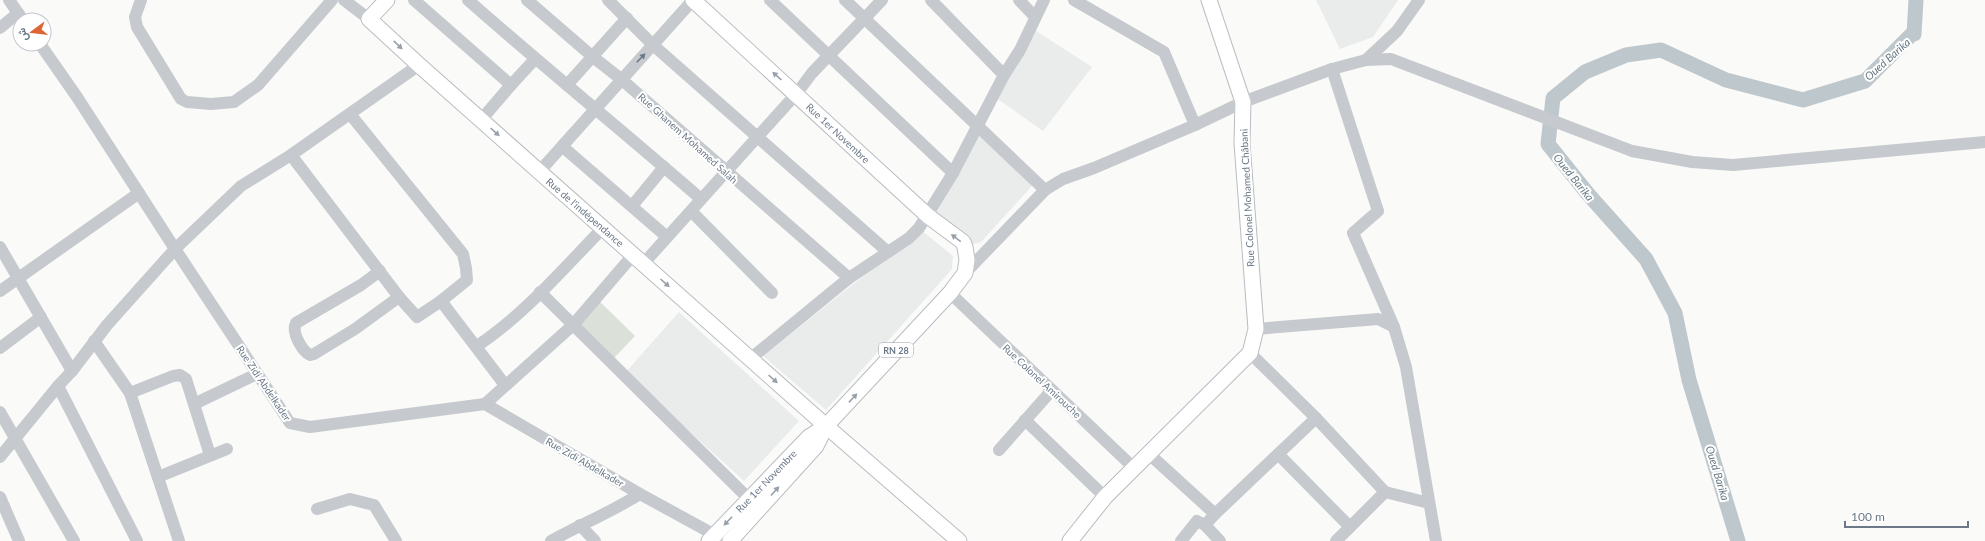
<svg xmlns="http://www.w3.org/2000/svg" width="1985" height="541" font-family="Lato,Vazirmatn,sans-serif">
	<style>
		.built { fill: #eaeceb }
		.green { fill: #dbe1d9 }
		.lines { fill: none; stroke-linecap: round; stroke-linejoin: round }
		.river { stroke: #bec7cc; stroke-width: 15 }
		.major-casing { stroke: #b9bdc1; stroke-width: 17 }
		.minor { stroke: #c6c9cd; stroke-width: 12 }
		.major { stroke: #fff; stroke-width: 15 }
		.oneway { fill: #97a0ab }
		.oneway2 { fill: #6a7887 }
		.labels { text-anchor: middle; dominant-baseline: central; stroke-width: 4; stroke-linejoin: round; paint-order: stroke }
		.shield { fill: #fff; stroke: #97a0ab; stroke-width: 1 }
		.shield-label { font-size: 9px; font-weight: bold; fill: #6a7887 }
		.street-label { font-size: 10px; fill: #6a7887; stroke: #fff }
		.water-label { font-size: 11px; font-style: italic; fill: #667982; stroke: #fff }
	</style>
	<rect width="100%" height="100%" fill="#fafaf8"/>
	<g class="built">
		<polygon points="1316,0 1398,0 1373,37 1340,49"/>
		<polygon points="1030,27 1092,67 1043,131 995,97"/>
		<polygon points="978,131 1033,185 981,242 973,244 969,243 933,212"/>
		<polygon points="921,230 953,256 952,269 826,410 763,356"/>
		<polygon points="679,312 799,421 744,481 625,373"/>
	</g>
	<polygon class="green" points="596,298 635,336 614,358 574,321"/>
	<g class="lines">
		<polyline class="river" points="1738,541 1689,380 1675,313 1646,259 1588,194 1548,144 1553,98 1585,72 1626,55 1661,50 1726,80 1803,100 1865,81 1911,35 1914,34 1916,0"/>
		<g class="major-casing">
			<g id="major">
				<polyline points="387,0 369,19 419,65 826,426 959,541"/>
				<polyline points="693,0 928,216 963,242 965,247 967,260 965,273 950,293 826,426 816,446 730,541"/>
				<polyline points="709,541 809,437 826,426"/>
				<polyline points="1070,541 1105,497 1250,353 1256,329 1242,143 1243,102 1209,0"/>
			</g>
		</g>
		<g class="minor">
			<polyline points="9,0 23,20"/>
			<polyline points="141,0 135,17 137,27 181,99 187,102 211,104 234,102 258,85 332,0"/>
			<polyline points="344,0 369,19"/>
			<polyline points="414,0 511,85 535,59"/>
			<path d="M 468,0 C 545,68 624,132 701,199"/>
			<polyline points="527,0 593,57 621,79 849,278"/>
			<polyline points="608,0 653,45 888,252"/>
			<polyline points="770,0 953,173"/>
			<polyline points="845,0 1045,190"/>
			<polyline points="931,0 1004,75"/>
			<polyline points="1019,0 1035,17"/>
			<polyline points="1074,0 1164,52 1195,125"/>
			<polyline points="0,28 18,13"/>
			<polyline points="1366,60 1397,31 1419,0"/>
			<polyline points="419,65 291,155 241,186 175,249 290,423 310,427 485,404 640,494 715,535 720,541"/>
			<polyline points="1332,69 1378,211 1353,233 1394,327 1406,367 1436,541"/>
			<polyline points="567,85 627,18"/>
			<polyline points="481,120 511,85"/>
			<polyline points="563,147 667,237"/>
			<polyline points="291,155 399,297 417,317 441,301 467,280 466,268 463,254 350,114"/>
			<polyline points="539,172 693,0"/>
			<polyline points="632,206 664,167"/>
			<polyline points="691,211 772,293"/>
			<polyline points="0,247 72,371"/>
			<polyline points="643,264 797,93 812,73 882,0"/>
			<path d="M 380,271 L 361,285 L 296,323 C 291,332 302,351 310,355 L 314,354 L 355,329 L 399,297"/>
			<polyline points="965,273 1045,190 1063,179 1094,168 1195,125 1243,102 1332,69 1366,60 1391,59 1632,151 1692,162 1733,165 1985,142"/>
			<polyline points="0,291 139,193"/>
			<polyline points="540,292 749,499"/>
			<polyline points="950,293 1134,468"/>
			<polyline points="441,301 505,385"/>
			<polyline points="1256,329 1378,319 1394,327"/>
			<polyline points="94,341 130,393 179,541"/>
			<path d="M 477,346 C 524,315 563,269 603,228"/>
			<polyline points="0,348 41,317"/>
			<polyline points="1250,353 1316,418 1385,492 1429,503"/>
			<polyline points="750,359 849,278 909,238 919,228 953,173 1004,75 1020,50 1044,0"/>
			<polyline points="58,386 137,541"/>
			<polyline points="130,393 173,376 180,375 186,379 210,455"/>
			<polyline points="194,404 257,374"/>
			<polyline points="485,404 573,325 633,255"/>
			<polyline points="0,412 74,541"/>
			<polyline points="1025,420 1105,497"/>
			<polyline points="999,450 1052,390"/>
			<polyline points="1148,453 1215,514 1316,418"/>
			<polyline points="1278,454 1350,527"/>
			<polyline points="0,457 58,386 72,371 107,325 175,249 77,97 40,44"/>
			<polyline points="158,477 227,449"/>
			<polyline points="0,497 19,541"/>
			<polyline points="317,509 350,499 374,505 396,541"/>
			<polyline points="580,525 595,541"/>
			<polyline points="1205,525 1220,541"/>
			<path d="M 551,541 C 580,525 611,512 640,494"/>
			<polyline points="1181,541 1197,521 1205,525 1215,514"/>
			<polyline points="1336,541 1385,492"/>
		</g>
		<use href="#major" class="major"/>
	</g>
	<defs><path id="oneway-solid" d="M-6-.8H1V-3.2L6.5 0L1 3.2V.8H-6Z"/></defs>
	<g class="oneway">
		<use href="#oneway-solid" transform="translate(398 45) rotate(43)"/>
		<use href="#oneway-solid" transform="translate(777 76) rotate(-138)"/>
		<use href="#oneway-solid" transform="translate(495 132) rotate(42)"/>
		<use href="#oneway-solid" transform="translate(956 238) rotate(-143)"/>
		<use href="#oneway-solid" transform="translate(665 283) rotate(42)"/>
		<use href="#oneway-solid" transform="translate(773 379) rotate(42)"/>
		<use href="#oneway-solid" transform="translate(853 398) rotate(-47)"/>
		<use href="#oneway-solid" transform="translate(775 491) rotate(-48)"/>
		<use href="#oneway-solid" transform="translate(728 521) rotate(134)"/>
	</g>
	<use class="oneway2" href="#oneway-solid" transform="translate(641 58) rotate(-46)"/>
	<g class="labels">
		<rect class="shield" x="879" y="343" width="34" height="14" rx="3"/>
		<g class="shield-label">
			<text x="896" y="350">RN 28</text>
		</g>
		<g class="street-label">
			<text transform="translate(838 133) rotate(43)">Rue 1er Novembre</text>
			<text transform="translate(688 138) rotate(42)">Rue Ghanem Mohamed Salah</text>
			<text transform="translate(1247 198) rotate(-93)">Rue Colonel Mohamed Châbani</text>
			<text transform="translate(585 212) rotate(41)">Rue de l'indépendance</text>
			<text transform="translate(1042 381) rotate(43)">Rue Colonel Amirouche</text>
			<text transform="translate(264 383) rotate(56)">Rue Zidi Abdelkader</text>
			<text transform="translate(585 462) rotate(30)">Rue Zidi Abdelkader</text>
			<text transform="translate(766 481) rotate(-46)">Rue 1er Novembre</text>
		</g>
		<g class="water-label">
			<text transform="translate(1887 59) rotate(-42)">Oued Barika</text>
			<text transform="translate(1574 177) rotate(51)">Oued Barika</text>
			<text transform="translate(1718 473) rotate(73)">Oued Barika</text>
		</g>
	</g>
	<g transform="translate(32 32) rotate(255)"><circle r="19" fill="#ffffff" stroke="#c3c9cf"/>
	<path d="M0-3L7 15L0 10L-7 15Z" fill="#dd6634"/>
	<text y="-6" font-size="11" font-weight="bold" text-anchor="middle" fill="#6a7887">ش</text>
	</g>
	<path d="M1845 521v6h123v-6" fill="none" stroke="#6a7887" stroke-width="2"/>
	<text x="1851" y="521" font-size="12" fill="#6a7887" stroke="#ffffff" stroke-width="3" paint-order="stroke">100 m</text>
</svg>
